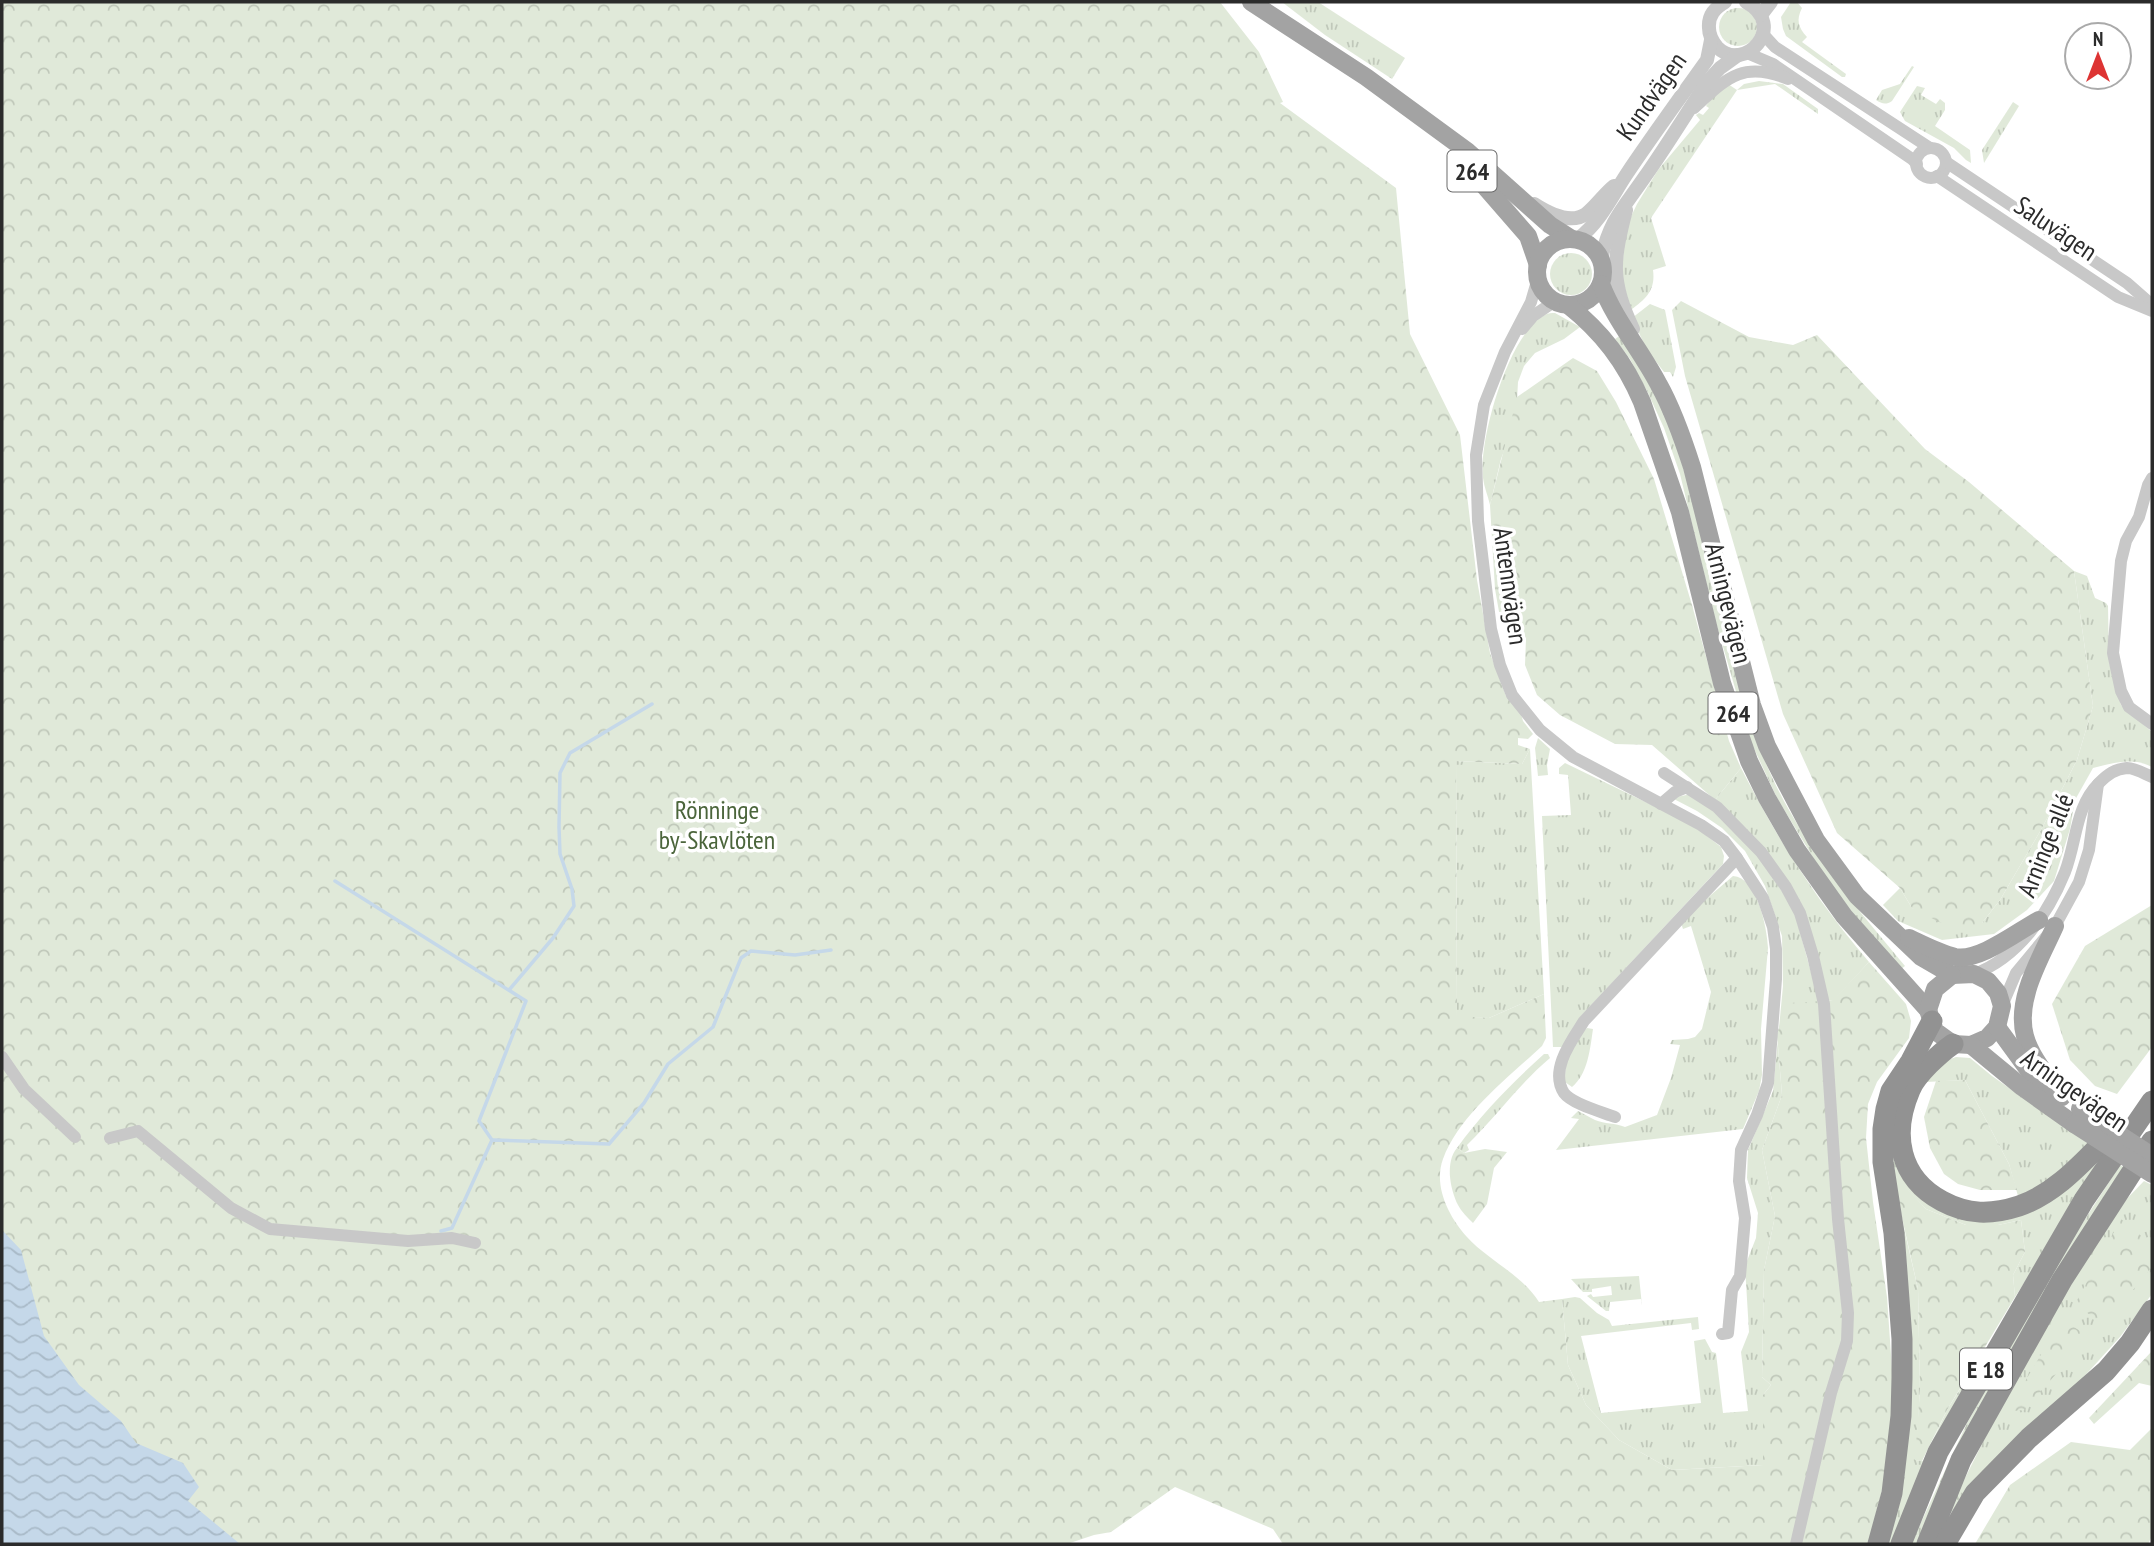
<svg xmlns="http://www.w3.org/2000/svg" width="2154" height="1546" font-family="'PT Sans Narrow',sans-serif">
	<style>
		.grass { fill: url(#grass-tufts) }
		.forest { fill: url(#forest-crowns) }
		.water { fill: url(#water-waves) }
		.lines { fill: none; stroke-linecap: round; stroke-linejoin: round }
		.stream { stroke: #c5d8e9; stroke-width: 3.5 }
		.minor { stroke: #c8c8c8; stroke-width: 12 }
		.tertiary { stroke: #c8c8c8; stroke-width: 14 }
		.primary { stroke: #a3a3a3; stroke-width: 18 }
		.motorway { stroke: #929292; stroke-width: 21 }
		.primary-bridge { stroke: #a3a3a3; stroke-width: 18 }
		.labels { text-anchor: middle; dominant-baseline: central; stroke-width: 7; stroke-linejoin: round; paint-order: stroke }
		.shield { fill: #fff; stroke: #6b6b6b; stroke-width: 2 }
		.shield-label { font-size: 24px; font-weight: bold; fill: #2b2b2b }
		.street-label { font-size: 26px; fill: #2b2b2b; stroke: #fff }
		.park-label { font-size: 26px; fill: #4b653b; stroke: #fff }
	</style>
	<defs>
		<pattern id="grass-tufts" width="24" height="20" patternUnits="userSpaceOnUse" patternTransform="scale(1.75)"><rect width="24" height="20" fill="#e0e9d9"/><path d="M3 7l-1-3M5 7V3M7 7l1-3M15 17l-1-3M17 17v-4M19 17l1-3" fill="none" stroke="#c0c8ba"/></pattern>
		<pattern id="forest-crowns" width="20" height="18" patternUnits="userSpaceOnUse" patternTransform="scale(1.75)"><rect width="20" height="18" fill="#e0e9d9"/><path d="M2 6a3 3 0 1 1 6 0M12 15a3 3 0 1 1 6 0" fill="none" stroke="#c0c8ba"/></pattern>
		<pattern id="water-waves" width="16" height="10" patternUnits="userSpaceOnUse" patternTransform="scale(1.75)"><rect width="16" height="10" fill="#c5d8e9"/><path d="M0 5q4-4 8 0t8 0" fill="none" stroke="#a9bac8"/></pattern>
	</defs>
	<rect width="100%" height="100%" fill="#fff"/>
	<g class="grass">
		<polygon points="1282,2 1318,2 1405,58 1392,79 1325,35"/>
		<path d="M 1791,2 L 1797,2 L 1802,8 C 1796,20 1798,27 1807,37 L 1802,42 L 1846,74 L 1845,77 L 1842,77 L 1786,36 L 1783,29 L 1781,17 Z"/>
		<circle cx="1738" cy="27" r="19"/>
		<path d="M 1912,66 L 1914,67 L 1892,101 C 1886,105 1882,104 1876,100 L 1882,90 L 1900,84 Z"/>
		<path d="M 1759,81 L 1783,84 L 1818,109 L 1818,114 L 1775,84 L 1737,90 L 1651,218 L 1666,266 L 1653,270 C 1656,292 1644,300 1628,312 L 1621,291 L 1625,229 L 1637,204 L 1658,170 L 1700,120 L 1696,115 L 1699,113 L 1703,115 L 1709,108 L 1706,106 L 1718,90 L 1728,84 L 1737,90 L 1744,84 Z"/>
		<polygon points="1917,86 1925,88 1921,95 1936,104 1940,99 1945,103 1945,110 1935,126 1970,150 1971,163 1966,160 1954,148 1905,121 1900,112"/>
		<polygon points="2013,102 2019,106 1984,163 1982,150"/>
		<circle cx="1571" cy="274" r="21"/>
		<polygon points="1650,304 1665,310 1676,367 1673,377 1670,372 1664,372 1647,350 1632,318"/>
		<path d="M 1555,313 L 1580,327 L 1564,339 L 1535,353 L 1524,366 L 1518,382 L 1516,419 L 1501,459 L 1490,505 C 1488,496 1484,487 1483,478 C 1478,441 1509,332 1545,315 C 1548,313 1552,313 1555,313 Z"/>
		<path d="M 1621,335 C 1640,367 1659,399 1672,434 C 1687,474 1696,516 1706,557 C 1722,624 1738,692 1763,756 C 1794,835 1851,901 1905,966 L 1900,970 L 1831,887 L 1777,798 L 1750,740 L 1715,619 L 1680,474 L 1664,428 L 1648,393 L 1630,359 L 1615,339 Z"/>
		<path d="M 2074,571 L 2087,576 L 2095,598 L 2106,603 L 2108,606 L 2109,662 L 2121,705 L 2152,732 L 2152,767 C 2134,757 2112,763 2093,768 L 2075,800 L 2070,829 L 2054,881 L 2027,910 L 1994,934 L 1942,940 L 1898,921 L 1883,905 L 1900,888 L 1912,908 L 1982,923 L 2000,900 L 2042,828 L 2077,760 L 2093,706 Z"/>
		<polygon points="1538,738 1550,749 1547,765 1548,775 1538,776 1535,748"/>
		<polygon points="1530,749 1544,994 1489,1018 1457,1017 1456,761 1522,764"/>
		<polygon points="1565,763 1693,825 1721,847 1724,856 1723,864 1581,1016 1563,1047 1553,1047 1542,816 1571,815 1568,775 1559,774 1559,768"/>
		<path d="M 1741,768 C 1778,840 1816,900 1869,962 L 1834,1000 L 1827,1000 L 1806,918 L 1715,800 Z"/>
		<polygon points="1691,794 1705,803 1752,848 1793,907 1819,1001 1777,1034 1782,1095 1762,1150 1775,1216 1764,1270 1762,1377 1771,1385 1763,1395 1763,1465 1672,1470 1619,1440 1586,1405 1568,1365 1562,1299 1575,1297 1580,1298 1597,1313 1609,1320 1612,1326 1698,1317 1699,1329 1692,1330 1691,1323 1581,1336 1601,1413 1701,1403 1694,1341 1705,1339 1712,1352 1716,1353 1723,1413 1748,1411 1741,1352 1749,1332 1745,1266 1756,1238 1758,1213 1747,1178 1748,1150 1773,1091 1783,986 1782,936 1765,886 1745,851 1722,828 1697,811 1672,798"/>
		<path d="M 1733,876 C 1757,877 1767,927 1768,948 L 1761,1029 L 1762,1075 L 1759,1091 L 1743,1129 L 1556,1150 L 1579,1119 L 1571,1118 L 1578,1111 C 1584,1114 1589,1117 1595,1120 C 1605,1124 1615,1123 1625,1127 L 1657,1115 L 1671,1078 L 1680,1045 L 1670,1044 L 1672,1040 L 1688,1039 L 1695,1037 L 1702,1029 L 1711,992 L 1691,926 L 1683,929 L 1681,923 L 1684,918 Z"/>
		<path d="M 1587,1028 L 1593,1029 C 1590,1049 1588,1074 1572,1087 L 1565,1082 C 1565,1061 1570,1042 1587,1028 Z"/>
		<path d="M 1544,1054 L 1548,1054 L 1550,1058 C 1519,1084 1496,1117 1467,1145 L 1469,1150 L 1464,1153 L 1457,1148 C 1482,1113 1512,1083 1544,1054 Z"/>
		<polygon points="1956,1057 1970,1058 1992,1076 2089,1144 2043,1185 2018,1196 2009,1164 1965,1080 1926,1082 1945,1061"/>
		<polygon points="1893,1154 1958,1217 2078,1175 2106,1157 2015,1297 2013,1275 2025,1252 2021,1220 1998,1225 1966,1225 1926,1209 1901,1183 1900,1211 1918,1289 1920,1389 1916,1460 1923,1461 1947,1410 1984,1350 1956,1403 1892,1544 1887,1544 1899,1500 1891,1186"/>
		<polygon points="2120,1165 2125,1168 1918,1544 1911,1544 1967,1423 2056,1264"/>
		<polygon points="2144,1181 2152,1185 2152,1294 2120,1337 2061,1402 1944,1520 1995,1418 2051,1316 2117,1209"/>
		<polygon points="1639,1276 1642,1306 1641,1299 1610,1302 1609,1311 1606,1311 1587,1296 1591,1294 1593,1297 1612,1295 1611,1286 1592,1289 1592,1292 1583,1292 1571,1279"/>
	</g>
	<g class="forest">
		<path d="M 2,2 L 1220,2 L 1259,52 L 1283,102 L 1280,103 L 1396,188 L 1410,334 L 1460,435 L 1477,580 L 1490,653 L 1506,696 L 1518,703 L 1523,721 L 1533,734 L 1528,739 L 1518,738 L 1518,745 L 1530,749 L 1522,764 L 1456,761 L 1457,1016 L 1489,1018 L 1544,994 L 1546,1038 L 1542,1046 C 1509,1077 1459,1115 1443,1159 C 1433,1186 1449,1217 1467,1237 C 1489,1261 1521,1274 1539,1302 L 1562,1299 L 1568,1365 L 1586,1405 L 1619,1440 L 1672,1470 L 1763,1465 L 1763,1395 L 1771,1385 L 1762,1377 L 1764,1270 L 1775,1216 L 1762,1150 L 1782,1095 L 1777,1034 L 1786,1004 L 1833,1000 L 1869,962 L 1906,1004 L 1911,1021 L 1909,1038 L 1877,1082 L 1868,1104 L 1866,1138 L 1873,1202 L 1887,1297 L 1893,1384 L 1890,1460 L 1868,1544 L 1283,1544 L 1273,1529 L 1175,1487 L 1111,1532 L 1094,1535 L 1067,1544 L 222,1544 L 139,1447 L 64,1389 L 2,1230 Z"/>
		<polygon points="1681,301 1749,337 1793,345 1817,335 1925,449 1969,482 2074,571 2093,706 2077,760 2042,828 2000,900 1982,923 1966,930 1939,922 1912,908 1900,888 1837,833 1783,714 1685,376 1672,310"/>
		<polygon points="1573,358 1597,371 1616,402 1654,479 1692,605 1729,741 1741,768 1715,800 1652,745 1615,744 1560,715 1537,695 1525,665 1526,638 1501,623 1495,589 1490,505 1517,397"/>
		<polygon points="2152,905 2152,1047 2117,1094 2095,1086 2070,1060 2052,1004 2085,946"/>
		<polygon points="1965,1080 2009,1164 2017,1190 1980,1190 1958,1184 1944,1174 1930,1148 1924,1117 1936,1081"/>
		<path d="M 1457,1148 L 1464,1153 L 1485,1149 L 1507,1152 L 1494,1168 L 1487,1204 L 1473,1223 C 1468,1218 1461,1211 1458,1205 C 1450,1189 1445,1162 1457,1148 Z"/>
		<polygon points="1901,1182 1926,1209 1966,1225 1998,1225 2021,1220 2025,1252 2013,1275 2015,1297 1947,1410 1922,1461 1915,1460 1920,1389 1918,1289 1896,1191"/>
		<path d="M 2121,1219 C 2140,1234 2152,1241 2152,1267 L 2104,1325 L 2075,1304 Z"/>
		<polygon points="2062,1319 2089,1337 2024,1410 2013,1411 2020,1390"/>
		<polygon points="2152,1351 2152,1386 2139,1383 2094,1424 2089,1418"/>
		<polygon points="2152,1428 2152,1536 2148,1544 1975,1544 2010,1485 2071,1442 2130,1450"/>
	</g>
	<polygon class="water" points="2,1230 21,1250 44,1336 79,1385 121,1421 136,1443 183,1463 199,1487 188,1501 240,1544 2,1544"/>
	<g class="lines">
		<g class="stream">
			<polyline points="335,881 526,1001 479,1121 492,1140"/>
			<polyline points="509,990 553,938 574,906 572,889 560,854 559,827 560,773 570,753 652,704"/>
			<polyline points="441,1231 452,1228 492,1140 609,1144 644,1103 668,1064 713,1027 741,958 751,951 795,955 831,950"/>
		</g>
		<g class="minor">
			<polyline points="1763,34 1775,47 1930,148"/>
			<polyline points="1747,53 1773,64 1912,159 1917,164"/>
			<path d="M 1694,108 C 1726,79 1742,60 1788,79"/>
			<circle cx="1931" cy="163" r="15"/>
			<polyline points="1946,162 2127,283 2152,305"/>
			<polyline points="1937,176 2118,297 2152,311"/>
			<polyline points="1538,278 1531,302 1505,352 1484,405 1476,455 1478,521 1491,629 1500,665 1512,695 1540,730 1573,757 1701,825 1724,841 1737,858 1763,898 1773,927 1776,949 1776,979 1768,1083 1757,1115 1741,1150 1739,1181 1745,1218 1740,1276 1732,1290 1728,1333 1722,1334"/>
			<polyline points="1522,329 1533,316 1555,301"/>
			<polyline points="2152,478 2148,485 2139,517 2126,541 2121,561 2113,653 2121,691 2129,707 2152,724"/>
			<polyline points="1664,773 1717,807 1761,852 1786,887 1800,913 1813,956 1824,1004 1838,1219 1848,1313 1847,1341 1831,1393 1796,1544"/>
			<polyline points="1661,804 1675,792 1687,787"/>
			<path d="M 1974,974 C 2018,958 2048,914 2065,872 C 2077,841 2075,807 2099,783 C 2108,774 2115,769 2127,768 C 2135,768 2145,774 2152,777"/>
			<polyline points="2002,1006 2016,973 2055,926 2079,882 2089,850 2098,784"/>
			<polyline points="2,1057 24,1089 75,1137"/>
			<path d="M 1615,1117 C 1602,1112 1572,1104 1564,1093 C 1549,1070 1572,1040 1584,1021 L 1737,858"/>
			<polyline points="110,1138 138,1131 231,1208 270,1229 408,1241 452,1238 475,1243"/>
		</g>
		<g class="tertiary">
			<path d="M 1725,2 C 1715,8 1708,15 1709,28 C 1709,36 1712,41 1717,47 C 1744,75 1789,25 1746,2"/>
			<polyline points="1761,15 1771,2"/>
			<path d="M 1534,204 C 1548,213 1570,225 1586,214 C 1596,206 1604,194 1614,186"/>
			<path d="M 1626,210 C 1613,260 1610,281 1633,329"/>
			<path d="M 1578,239 C 1600,222 1611,198 1626,175 C 1652,136 1680,98 1707,60 L 1711,40"/>
			<path d="M 1601,259 C 1610,220 1622,210 1644,178 C 1666,147 1686,114 1707,82 L 1720,68 L 1738,55"/>
		</g>
		<g class="primary">
			<polyline points="1251,2 1366,77 1467,151 1550,225 1572,239"/>
			<polyline points="1461,159 1528,236 1538,265"/>
			<circle cx="1570" cy="272" r="33"/>
			<path d="M 1568,305 C 1602,332 1625,362 1642,402 L 1680,512 L 1722,683 L 1749,761 L 1767,798 L 1797,850 L 1844,916 L 1928,1010 L 1935,1031 L 1953,1044 L 1971,1045 L 1987,1038 L 1997,1027 L 2002,1006 L 1998,993 L 1988,981 L 1974,974 L 1952,975 L 1921,957 L 1857,896 L 1816,840 L 1786,783 L 1767,746 L 1752,705 L 1692,467 C 1683,439 1673,410 1659,385 C 1641,350 1615,321 1601,284"/>
			<path d="M 2055,926 C 2041,958 2015,999 2025,1036 C 2031,1058 2049,1078 2062,1097"/>
			<path d="M 1909,938 C 1924,945 1939,953 1955,957 C 1979,962 2018,931 2039,920"/>
			<polyline points="1928,1010 1935,989 1952,975"/>
			<polyline points="1997,1027 2032,1075 2052,1089"/>
			<polyline points="1971,1045 2022,1087 2074,1124"/>
		</g>
		<g class="motorway">
			<path d="M 1953,1044 C 1940,1053 1916,1075 1910,1090 C 1891,1134 1899,1178 1942,1201 C 1968,1215 1991,1215 2019,1206 C 2058,1193 2087,1157 2115,1130"/>
			<polyline points="1878,1544 1892,1493 1901,1416 1902,1378 1902,1339 1894,1233 1883,1162 1883,1129 1886,1109 1891,1091 1911,1061 1932,1021"/>
			<polyline points="1901,1544 1938,1452 2084,1200 2152,1101"/>
			<polyline points="1927,1544 1961,1460 2062,1280 2152,1141"/>
			<polyline points="1945,1544 1975,1493 2029,1438 2106,1371 2130,1343 2152,1310"/>
		</g>
		<g class="primary-bridge">
			<polyline points="2080,1109 2152,1156"/>
			<polyline points="2074,1124 2152,1174"/>
		</g>
	</g>
	<g class="labels">
		<g class="shield">
			<rect x="1447.5" y="150.5" width="49" height="41" rx="5"/>
			<rect x="1708.5" y="692.5" width="49" height="41" rx="5"/>
			<rect x="1960" y="1348.5" width="52" height="41" rx="5"/>
		</g>
		<g class="shield-label">
			<text x="1472" y="171">264</text>
			<text x="1733" y="713">264</text>
			<text x="1986" y="1369">E 18</text>
		</g>
		<g class="street-label">
			<text transform="translate(1651 96) rotate(-55)">Kundvägen</text>
			<text transform="translate(2056 228) rotate(34)">Saluvägen</text>
			<text transform="translate(1511 586) rotate(82)">Antennvägen</text>
			<text transform="translate(1729 603) rotate(76)">Arningevägen</text>
			<text transform="translate(2045 845) rotate(-68)">Arninge allé</text>
			<text transform="translate(2075 1090) rotate(35)">Arningevägen</text>
		</g>
		<g class="park-label">
			<text x="717" y="809">Rönninge<tspan x="717" dy="30">by-Skavlöten</tspan></text>
		</g>
	</g>
	<rect width="2154" height="1546" fill="none" stroke="#2b2b2b" stroke-width="7"/>
	<g transform="translate(2098 56)"><circle r="33" fill="#ffffff" stroke="#aaaaaa" stroke-width="2"/>
	<path d="M0-5L12 26L0 18L-12 26Z" fill="#dd3433"/>
	<text y="-10" font-size="19" font-weight="bold" text-anchor="middle" fill="#2b2b2b">N</text>
	</g>
</svg>
